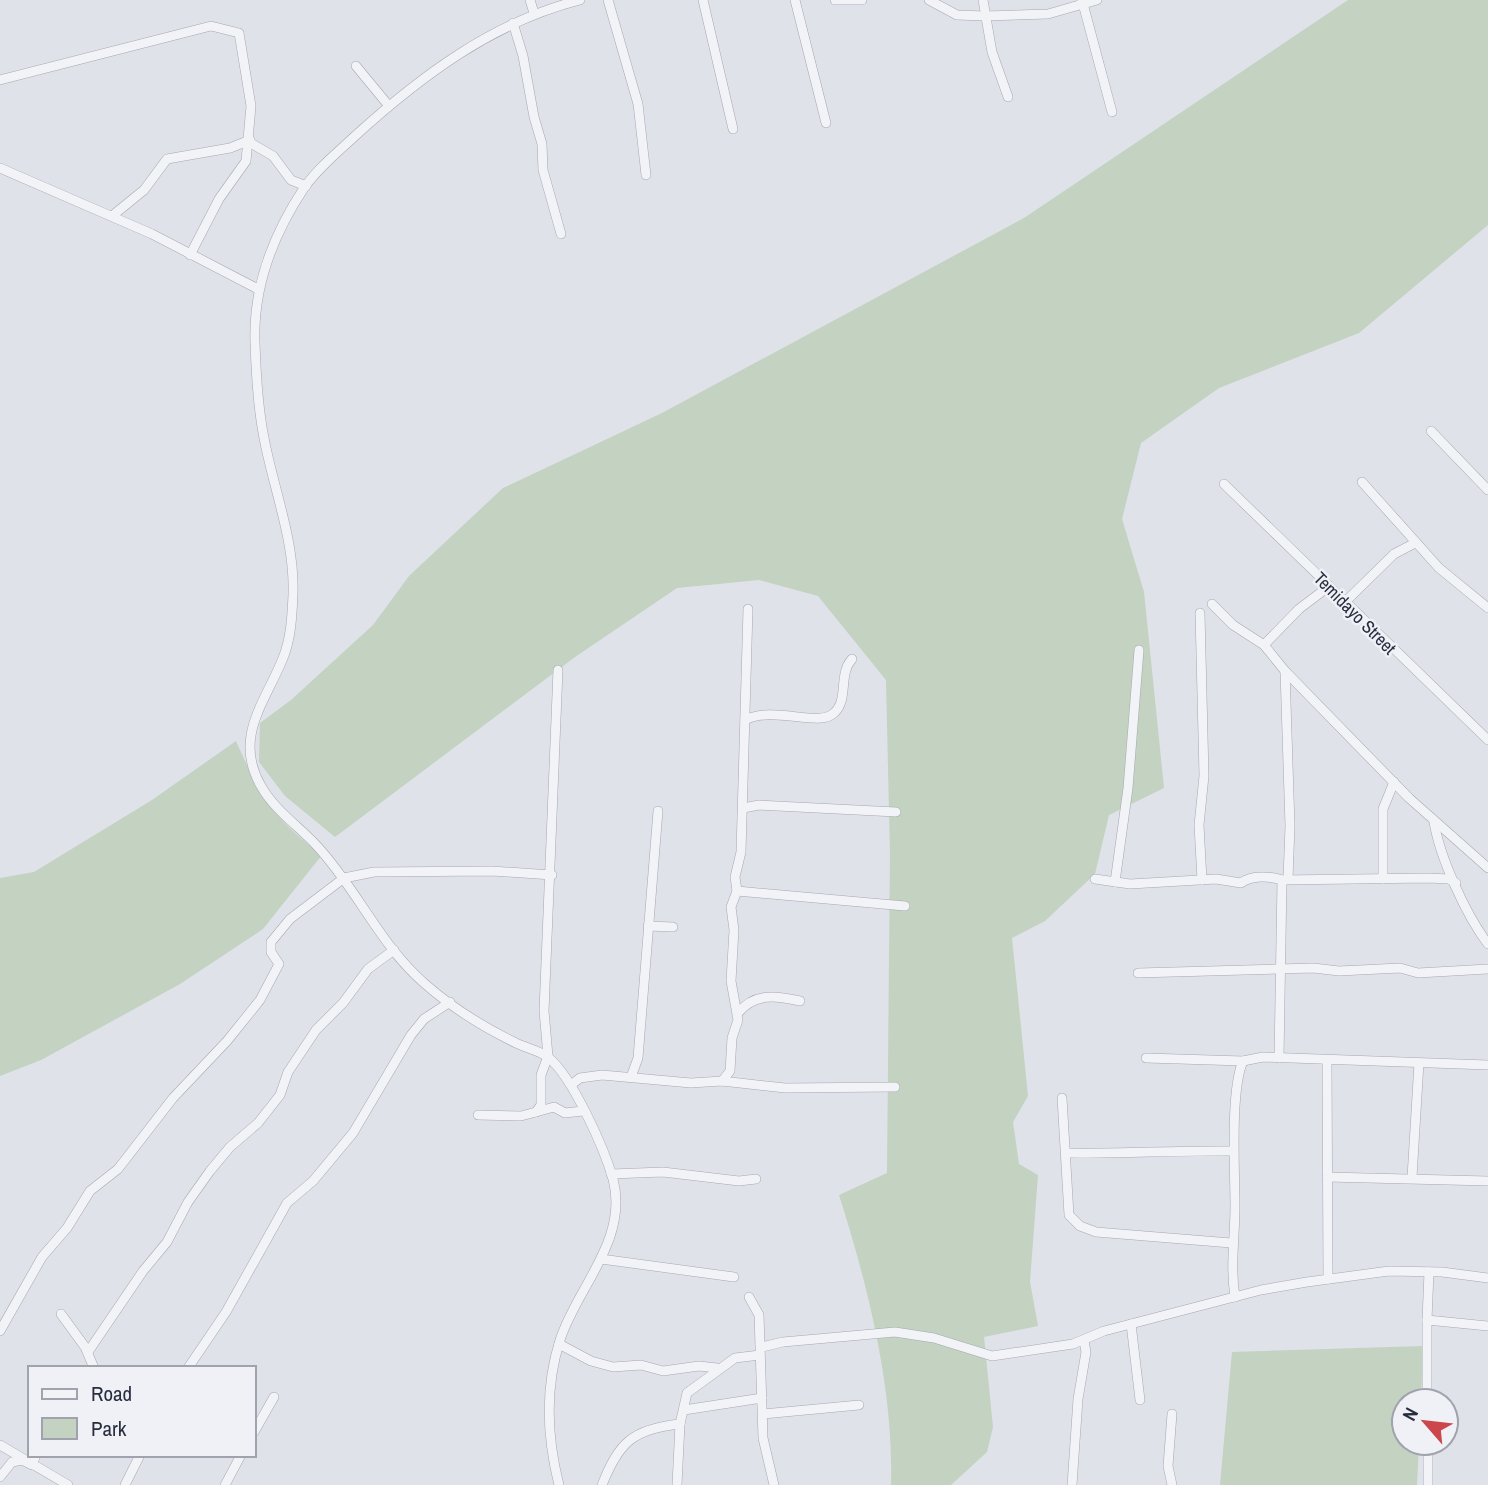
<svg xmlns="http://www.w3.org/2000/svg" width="1488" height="1485" font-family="'Archivo Narrow',sans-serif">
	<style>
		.green { fill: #c3d2c1 }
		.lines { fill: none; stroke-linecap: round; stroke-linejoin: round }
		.street-casing { stroke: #a5a8b2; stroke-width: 10 }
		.street { stroke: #f2f3f7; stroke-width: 9 }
		.labels { text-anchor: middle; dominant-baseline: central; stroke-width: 5; stroke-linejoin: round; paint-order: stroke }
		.street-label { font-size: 18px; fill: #292e3f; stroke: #eff1f6 }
	</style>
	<rect width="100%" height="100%" fill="#dfe2e8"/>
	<g class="green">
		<path d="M 1348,0 L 1488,0 L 1488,225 L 1359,333 L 1219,388 L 1141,443 L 1122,519 L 1144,592 L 1164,788 L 1109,815 L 1095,874 L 1045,921 L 1012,938 L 1028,1096 L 1013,1122 L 1019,1164 L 1038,1175 L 1030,1282 L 1038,1326 L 984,1337 L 993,1427 L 987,1452 L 951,1485 L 891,1485 C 894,1390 868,1286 839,1195 L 887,1173 L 890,854 L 886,680 L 818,596 L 759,580 L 677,588 L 575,657 L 335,837 L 285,796 L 259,762 L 260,723 L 291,700 L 373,625 L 409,576 L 503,488 L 662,413 L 1024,218 Z"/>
		<path d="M 236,741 C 260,796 274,819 322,855 L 263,929 L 180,984 L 41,1060 L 0,1076 L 0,878 L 34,872 L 152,800 Z"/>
		<polygon points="1423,1346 1421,1401 1404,1401 1404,1443 1419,1443 1417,1485 1220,1485 1232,1352"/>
	</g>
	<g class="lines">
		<g class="street-casing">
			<g id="street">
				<polyline points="530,0 534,13"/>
				<polyline points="608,0 638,104 646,175"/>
				<polyline points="703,0 733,129"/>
				<polyline points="795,0 826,123"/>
				<polyline points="835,0 862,0"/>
				<polyline points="929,0 957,15 985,16 1048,14 1097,0"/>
				<polyline points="983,0 992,52 1008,97"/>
				<polyline points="1082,0 1112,112"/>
				<polyline points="513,23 523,56 534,117 542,144 543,170 561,234"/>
				<polyline points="356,66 389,106"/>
				<polyline points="0,80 211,26 239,33 251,106 246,161 219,199 190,255"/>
				<polyline points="249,142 273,156 291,180 306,186"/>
				<polyline points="0,168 152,234 258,289"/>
				<polyline points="112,216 144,190 167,159 230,148 250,140"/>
				<polyline points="1431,431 1488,490"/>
				<polyline points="1362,482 1439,568 1488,608"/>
				<polyline points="1224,484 1488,740"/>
				<polyline points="1344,603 1394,554 1415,543"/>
				<polyline points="1212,604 1233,625 1264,645 1285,671 1290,826 1288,879"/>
				<polyline points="1200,613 1204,776 1199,825 1202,880"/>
				<polyline points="1264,645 1299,609 1328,587"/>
				<polyline points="1285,671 1409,798 1488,868"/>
				<path d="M 745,720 C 773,705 819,728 834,713 C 849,700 838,674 852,659"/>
				<polyline points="743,808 759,805 896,812"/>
				<path d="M 1434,822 C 1440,858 1466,915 1488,944"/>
				<path d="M 1095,879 L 1130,884 L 1216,879 L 1241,883 C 1251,875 1270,876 1282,880"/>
				<polyline points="1383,879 1383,809 1394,782"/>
				<polyline points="1115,882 1128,788 1139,650"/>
				<polyline points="737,891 905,906"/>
				<polyline points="648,926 673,927"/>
				<polyline points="1138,973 1313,968 1339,971 1400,968 1418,973 1488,969"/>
				<path d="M 738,1013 C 755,992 777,996 800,1001"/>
				<polyline points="1146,1058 1243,1061 1263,1057 1488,1065"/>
				<polyline points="1279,1058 1282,880 1428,878 1449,879 1456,883"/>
				<polyline points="1327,1061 1328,1279"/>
				<polyline points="631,1077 638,1058 658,811"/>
				<polyline points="722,1081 730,1071 732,1038 738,1020 731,981 734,930 731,907 737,891 735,877 741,852 748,609"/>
				<polyline points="571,1085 580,1078 602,1075 691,1083 722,1081 785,1088 895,1087"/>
				<polyline points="1062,1098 1069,1215 1080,1226 1096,1232 1231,1243"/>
				<polyline points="536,1112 554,1107 565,1113 583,1111"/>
				<polyline points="478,1115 521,1116 536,1112 541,1105 541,1075 548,1056 544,1011 558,670"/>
				<path d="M 1067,1153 C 1123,1154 1178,1150 1233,1151"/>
				<polyline points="611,1174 663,1172 739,1181 756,1179"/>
				<polyline points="1327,1177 1488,1181"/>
				<polyline points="1412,1177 1419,1063"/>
				<polyline points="601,1259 734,1277"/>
				<polyline points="749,1297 759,1315 763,1438 774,1485"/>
				<path d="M 1235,1297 C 1230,1266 1235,1237 1235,1206 C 1235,1171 1230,1091 1243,1061"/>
				<polyline points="61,1314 85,1347 94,1368"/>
				<polyline points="1427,1320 1429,1272"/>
				<polyline points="1131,1324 1140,1400"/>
				<polyline points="0,1331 42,1257 67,1228 90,1191 118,1169 173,1098 227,1041 260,1000 279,964 271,952 271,942 290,919 344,878 374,872 492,871 552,875"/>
				<polyline points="559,1344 591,1361 613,1367 641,1365 663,1371 699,1366 717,1368"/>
				<polyline points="762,1347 783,1342 895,1332 934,1338 992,1356 1073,1344 1104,1331 1261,1290 1307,1282 1389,1271 1442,1272 1488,1278"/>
				<polyline points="88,1352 143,1271 167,1242 188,1202 210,1171 230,1147 258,1123 280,1095 288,1072 316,1030 343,1003 368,969 394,950"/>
				<polyline points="188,1368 226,1312 287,1203 313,1181 353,1133 411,1035 424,1019 450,1002"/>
				<polyline points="1427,1401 1427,1320 1488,1326"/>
				<polyline points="684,1410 762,1398"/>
				<polyline points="763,1414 859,1405"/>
				<polyline points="1172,1414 1168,1466 1172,1485"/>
				<polyline points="254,1432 274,1397"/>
				<polyline points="1428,1443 1428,1485"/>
				<polyline points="0,1445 68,1485"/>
				<polyline points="0,1477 12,1462 22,1460 32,1465 36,1455"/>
				<polyline points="125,1485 140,1455"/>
				<polyline points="225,1485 241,1455"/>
				<path d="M 559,1485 C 547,1438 545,1387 560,1340 C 577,1287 629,1240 613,1179 C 604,1148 573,1078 549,1058 C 541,1051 526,1048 516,1043 C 485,1028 450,1006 424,983 C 380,945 357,889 317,846 C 299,826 275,811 261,786 C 233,737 265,703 283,658 C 291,639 292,616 293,595 C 295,543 275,493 265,443 C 258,411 256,375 255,342 C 253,286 273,235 304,188 C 318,168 338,152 355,136 C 421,76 493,22 580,0"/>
				<path d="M 602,1485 C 619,1442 633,1429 680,1424"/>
				<polyline points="677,1485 680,1424 687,1393 735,1358 760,1355"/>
				<polyline points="1072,1485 1078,1399 1086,1352 1084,1341"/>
			</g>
		</g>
		<use href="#street" class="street"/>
	</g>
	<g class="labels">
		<g class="street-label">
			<text transform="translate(1355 613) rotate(45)">Temidayo Street</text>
		</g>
	</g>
	<rect x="28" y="1366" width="228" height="91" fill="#eff1f6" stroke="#a0a3ad" stroke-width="2"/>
	<rect x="42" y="1389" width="35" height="10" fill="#f2f3f7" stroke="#a0a3ad" stroke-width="2"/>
	<text x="91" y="1401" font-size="21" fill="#292e3f">Road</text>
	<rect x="42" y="1418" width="35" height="21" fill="#c3d2c1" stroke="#a0a3ad" stroke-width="2"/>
	<text x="91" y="1436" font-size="21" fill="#292e3f">Park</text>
	<g transform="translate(1425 1422) rotate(298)"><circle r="33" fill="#eff1f6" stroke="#a0a3ad" stroke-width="2"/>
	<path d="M0-5L12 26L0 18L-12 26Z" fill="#cb474c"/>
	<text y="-10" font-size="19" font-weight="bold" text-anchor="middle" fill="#292e3f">N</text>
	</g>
</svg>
